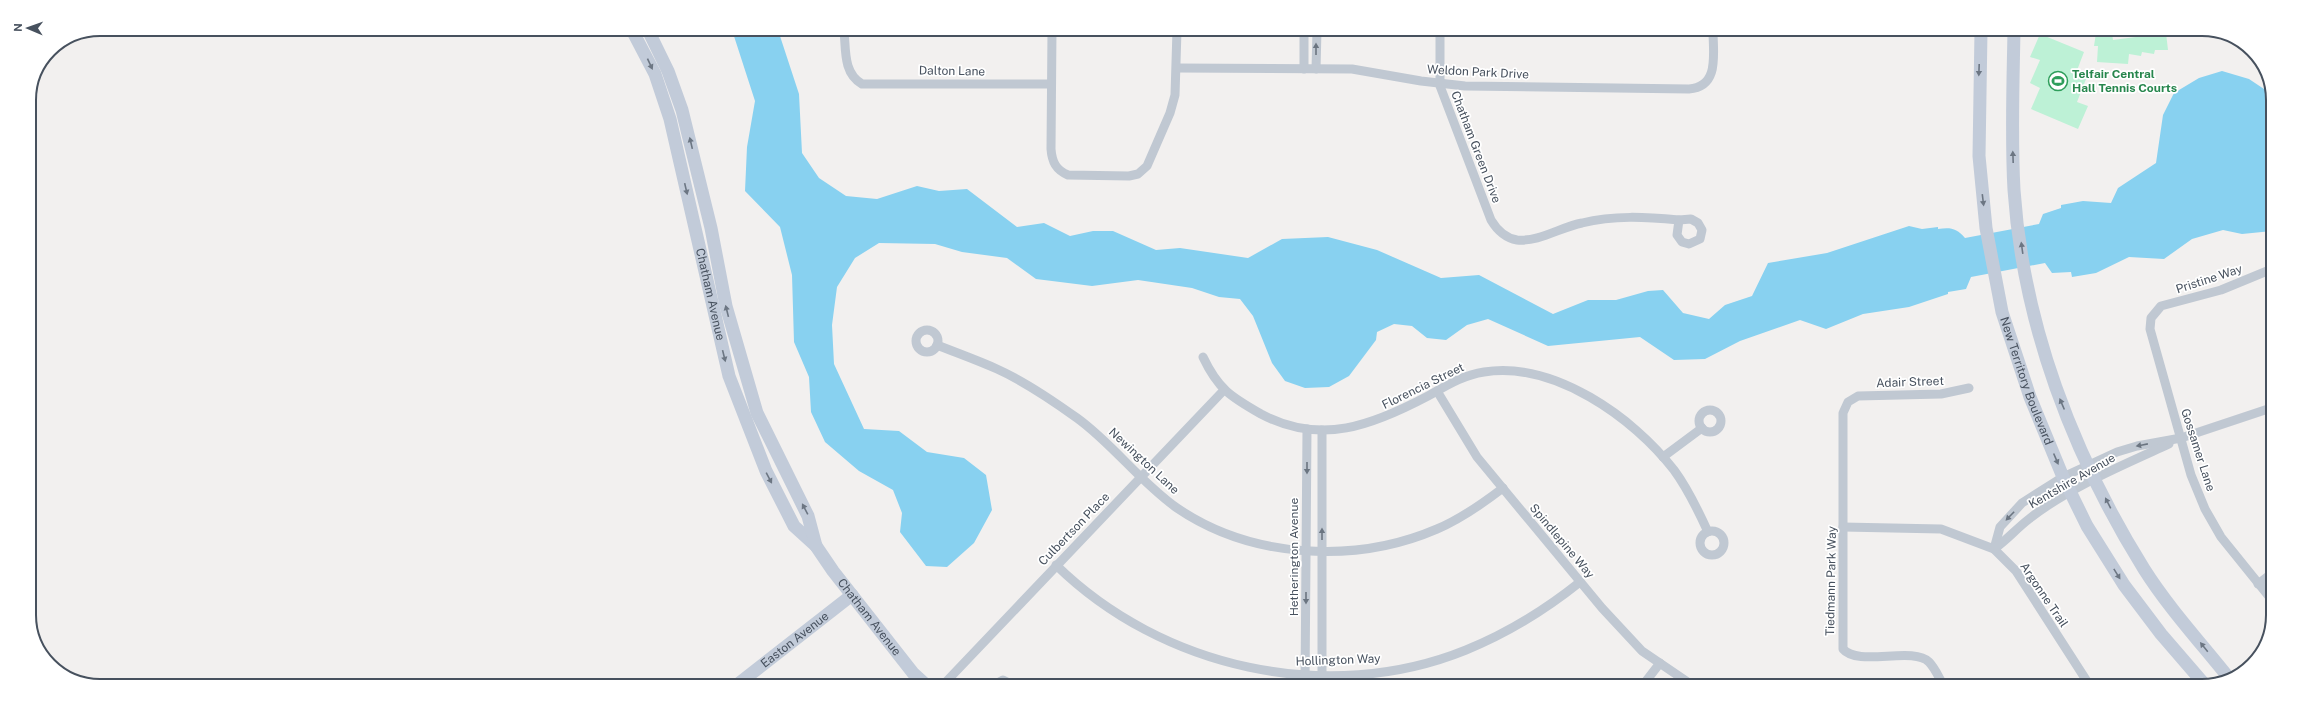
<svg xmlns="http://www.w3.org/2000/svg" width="2302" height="715" font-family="'Public Sans',sans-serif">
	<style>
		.green { fill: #bdf1d6 }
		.water { fill: #88d1f0 }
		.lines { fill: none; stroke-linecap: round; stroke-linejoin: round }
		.street { stroke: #c0c8d2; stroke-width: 9 }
		.secondary { stroke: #c2cbd9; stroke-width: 13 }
		.oneway { fill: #6b7581 }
		.oneway2 { fill: #6c7683 }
		.labels { text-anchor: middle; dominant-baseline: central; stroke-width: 3.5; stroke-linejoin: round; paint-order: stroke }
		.street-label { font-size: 12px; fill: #47515e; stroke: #fff }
		.leisure-label { font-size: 12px; font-weight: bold; fill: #27864d; stroke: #fff; text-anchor: start }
		.rim { fill: none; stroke: #47515e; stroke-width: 2 }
	</style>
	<rect width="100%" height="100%" fill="#f2f0ef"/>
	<g class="green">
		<polygon points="2096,33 2112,34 2113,40 2166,33 2168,50 2155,50 2154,54 2142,52 2141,56 2129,54 2128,64 2097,62 2098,46 2094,46"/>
		<polygon points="2040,34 2084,52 2076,73 2086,79 2077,102 2088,106 2078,129 2031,109 2040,88 2030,83 2040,60 2030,57"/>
	</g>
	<path class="water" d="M 732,30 L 778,30 L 799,94 L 802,153 L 819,178 L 846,196 L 877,199 L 917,186 L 939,191 L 967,189 L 1017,227 L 1044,223 L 1070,236 L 1093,231 L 1113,231 L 1156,250 L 1180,248 L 1248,258 L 1282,239 L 1328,237 L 1377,250 L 1441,278 L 1479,275 L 1553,314 L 1588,300 L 1616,300 L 1648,291 L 1663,290 L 1683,313 L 1709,319 L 1725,305 L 1752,296 L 1768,263 L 1827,253 L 1909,226 L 1922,229 L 1938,227 L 1938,229 C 1950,227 1957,228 1965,238 L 2039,224 L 2043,214 L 2061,208 L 2061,205 L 2083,201 L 2111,203 L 2118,188 L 2156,163 L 2163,115 L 2174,93 L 2199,78 L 2222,71 L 2249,79 L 2273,95 L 2272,231 L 2242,234 L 2223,230 L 2192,239 L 2164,259 L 2129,257 L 2096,273 L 2072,277 L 2071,272 L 2052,273 L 2045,263 L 1971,277 L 1966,289 L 1948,292 L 1948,294 L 1909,307 L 1863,314 L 1826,329 L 1800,320 L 1740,341 L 1705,359 L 1674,360 L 1640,337 L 1548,346 L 1488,319 L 1467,325 L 1446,340 L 1427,338 L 1412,326 L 1394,324 L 1377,332 L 1376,340 L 1349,376 L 1329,387 L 1305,388 L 1285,381 L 1272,363 L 1253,316 L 1240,299 L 1219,297 L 1192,288 L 1138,280 L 1092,286 L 1036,279 L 1007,258 L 962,252 L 935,244 L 879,243 L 855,258 L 837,287 L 832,325 L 834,364 L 864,429 L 899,431 L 927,452 L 964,458 L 986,475 L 992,510 L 974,543 L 947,567 L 926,566 L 900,532 L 902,513 L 893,490 L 859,471 L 825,442 L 811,412 L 809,377 L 794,342 L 792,275 L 780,227 L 745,191 L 747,147 L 755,101 Z"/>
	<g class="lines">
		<g class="street">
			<path d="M 844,30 C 846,50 843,73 862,84 L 1051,84"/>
			<path d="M 1052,30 L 1051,149 C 1052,162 1056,170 1068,175 L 1129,176 L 1138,174 L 1147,166 L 1170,113 L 1175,95 L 1177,30"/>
			<path d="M 1440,31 L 1440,86 L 1491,220 C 1497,230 1505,238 1517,240 C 1539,242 1561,227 1582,223 C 1614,215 1646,217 1679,220"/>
			<path d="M 1177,68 L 1352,69 L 1421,81 L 1465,86 L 1689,89 C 1720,87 1713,53 1713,31"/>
			<polyline points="1304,69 1304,30"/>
			<polyline points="1316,69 1317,30"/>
			<polygon points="1691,219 1698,223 1702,230 1700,239 1689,244 1682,242 1677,235 1679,220"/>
			<circle cx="927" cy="341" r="11"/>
			<path d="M 937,345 C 957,353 977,360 997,369 C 1024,381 1052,400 1077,418 C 1113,444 1140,482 1177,508 C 1252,559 1356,564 1437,529 C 1461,519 1482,504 1503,488"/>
			<path d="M 1203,357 C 1218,389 1231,397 1261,414 C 1321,446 1373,425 1428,396 C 1446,386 1463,375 1484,372 C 1554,361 1633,417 1674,470 C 1688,489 1698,510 1708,532"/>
			<polyline points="1437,391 1477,457 1602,608 1642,651 1692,685"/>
			<circle cx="1710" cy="421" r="11"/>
			<polyline points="1663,457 1702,428"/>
			<polyline points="1843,527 1941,529 1994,549 2016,571 2090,686"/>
			<circle cx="1712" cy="543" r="12"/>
			<polyline points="1994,549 2000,527 2022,503 2063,477 2117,452 2137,446 2181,438 2271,408"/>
			<path d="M 1994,549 C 2007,540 2016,529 2029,519 C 2068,488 2123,465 2169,444"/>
			<path d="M 1056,565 C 1161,668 1328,706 1466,650 C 1508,633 1545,610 1580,582"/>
			<polyline points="2258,584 2271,574"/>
			<polyline points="2271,599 2221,537 2205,509 2191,475 2150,329 2151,318 2161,306 2221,290 2272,269"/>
			<polyline points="943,685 1224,390"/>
			<polyline points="994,685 1003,680 1013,685"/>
			<polyline points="1305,685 1307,429"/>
			<polyline points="1322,685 1322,430"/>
			<polyline points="1643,685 1660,663"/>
			<path d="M 1944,686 C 1939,678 1935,668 1929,662 C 1913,646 1858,667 1843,649 L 1843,413 L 1848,402 L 1858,396 L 1941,394 L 1969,388"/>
		</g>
		<g class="secondary">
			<path id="s1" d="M 632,30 L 655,74 L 670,119 L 729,376 L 766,471 L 794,526 L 816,546 L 833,571 L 913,673 L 925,684"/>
			<polyline points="648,30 668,71 682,110 711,228 726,306 757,413 808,516 816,546"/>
			<path id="s2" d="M 1981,31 L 1979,156 L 1986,228 L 2002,312 L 2030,397 L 2063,477 L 2087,526 L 2124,585 L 2161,634 L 2205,685"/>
			<path d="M 2014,31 C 2013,84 2011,137 2014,190 C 2023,324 2073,455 2144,569 C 2168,607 2200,642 2228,677"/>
			<path id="s3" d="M 738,684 L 852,595"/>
		</g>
	</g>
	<defs><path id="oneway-solid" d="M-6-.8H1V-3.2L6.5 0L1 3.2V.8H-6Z"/></defs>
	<g class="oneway">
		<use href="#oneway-solid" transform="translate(1316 49) rotate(-90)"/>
		<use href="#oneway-solid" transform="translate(2142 445) rotate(169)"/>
		<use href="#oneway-solid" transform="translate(1307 468) rotate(90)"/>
		<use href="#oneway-solid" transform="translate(2010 516) rotate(134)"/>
		<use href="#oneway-solid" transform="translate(1322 534) rotate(-90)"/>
		<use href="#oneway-solid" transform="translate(1306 598) rotate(90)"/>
	</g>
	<g class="oneway2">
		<use href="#oneway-solid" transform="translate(650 64) rotate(65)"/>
		<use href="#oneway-solid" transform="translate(1979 70) rotate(92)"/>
		<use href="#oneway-solid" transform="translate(691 143) rotate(-103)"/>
		<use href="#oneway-solid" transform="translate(2013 157) rotate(-92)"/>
		<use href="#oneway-solid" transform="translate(686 189) rotate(77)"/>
		<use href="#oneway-solid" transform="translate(1983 200) rotate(83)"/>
		<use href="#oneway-solid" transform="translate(2022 248) rotate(-98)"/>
		<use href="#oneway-solid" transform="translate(727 311) rotate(-104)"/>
		<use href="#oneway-solid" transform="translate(724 356) rotate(76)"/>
		<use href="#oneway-solid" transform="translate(2062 404) rotate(-113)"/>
		<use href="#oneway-solid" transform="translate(2056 459) rotate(67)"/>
		<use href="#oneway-solid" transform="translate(769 478) rotate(62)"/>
		<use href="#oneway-solid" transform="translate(2108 503) rotate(-117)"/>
		<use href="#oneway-solid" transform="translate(805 509) rotate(-118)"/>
		<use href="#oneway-solid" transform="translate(2117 574) rotate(58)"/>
		<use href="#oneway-solid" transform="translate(2204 647) rotate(-129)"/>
	</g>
	<defs>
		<g id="stadium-ring" transform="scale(1)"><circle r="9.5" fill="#fff" stroke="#2e9e5b" stroke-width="1.5"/><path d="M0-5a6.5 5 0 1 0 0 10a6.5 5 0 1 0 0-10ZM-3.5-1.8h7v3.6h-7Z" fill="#2e9e5b"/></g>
	</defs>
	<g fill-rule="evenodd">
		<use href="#stadium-ring" x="2058" y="81"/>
	</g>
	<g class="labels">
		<g class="street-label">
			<text transform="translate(952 71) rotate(1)">Dalton Lane</text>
			<text transform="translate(1478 72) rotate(3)">Weldon Park Drive</text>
			<text transform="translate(1476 147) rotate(69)">Chatham Green Drive</text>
			<text transform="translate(2209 279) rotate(-18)">Pristine Way</text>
			<text stroke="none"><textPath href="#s1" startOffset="277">Chatham Avenue</textPath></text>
			<text stroke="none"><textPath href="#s2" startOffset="356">New Territory Boulevard</textPath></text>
			<text transform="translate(1910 382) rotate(-2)">Adair Street</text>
			<text transform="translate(1423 386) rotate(-26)">Florencia Street</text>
			<text transform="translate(2198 450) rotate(72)">Gossamer Lane</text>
			<text transform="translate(1144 461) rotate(43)">Newington Lane</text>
			<text transform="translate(2072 481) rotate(-30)">Kentshire Avenue</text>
			<text transform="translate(1074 529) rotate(-46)">Culbertson Place</text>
			<text transform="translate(1562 541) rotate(50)">Spindlepine Way</text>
			<text transform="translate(1294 557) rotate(-90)">Hetherington Avenue</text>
			<text transform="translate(1831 581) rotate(-89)">Tiedmann Park Way</text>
			<text transform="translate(2044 595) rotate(56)">Argonne Trail</text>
			<text stroke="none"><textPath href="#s1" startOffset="643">Chatham Avenue</textPath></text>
			<text stroke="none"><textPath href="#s3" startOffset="72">Easton Avenue</textPath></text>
			<text transform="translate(1338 660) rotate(-2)">Hollington Way</text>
		</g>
		<g class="leisure-label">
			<text x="2072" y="74">Telfair Central<tspan x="2072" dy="14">Hall Tennis Courts</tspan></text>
		</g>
	</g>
	<path d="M0 0H2302V715H0ZM100 36H2202A64 64 0 0 1 2266 100V615A64 64 0 0 1 2202 679H100A64 64 0 0 1 36 615V100A64 64 0 0 1 100 36Z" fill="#fff" fill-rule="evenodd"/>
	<path class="rim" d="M100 36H2202A64 64 0 0 1 2266 100V615A64 64 0 0 1 2202 679H100A64 64 0 0 1 36 615V100A64 64 0 0 1 100 36Z"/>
	<g transform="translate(28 28) rotate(272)" stroke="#ffffff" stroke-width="3" paint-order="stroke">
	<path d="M0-3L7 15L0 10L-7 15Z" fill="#47515e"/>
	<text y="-6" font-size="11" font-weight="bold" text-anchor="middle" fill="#47515e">N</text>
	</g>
</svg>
